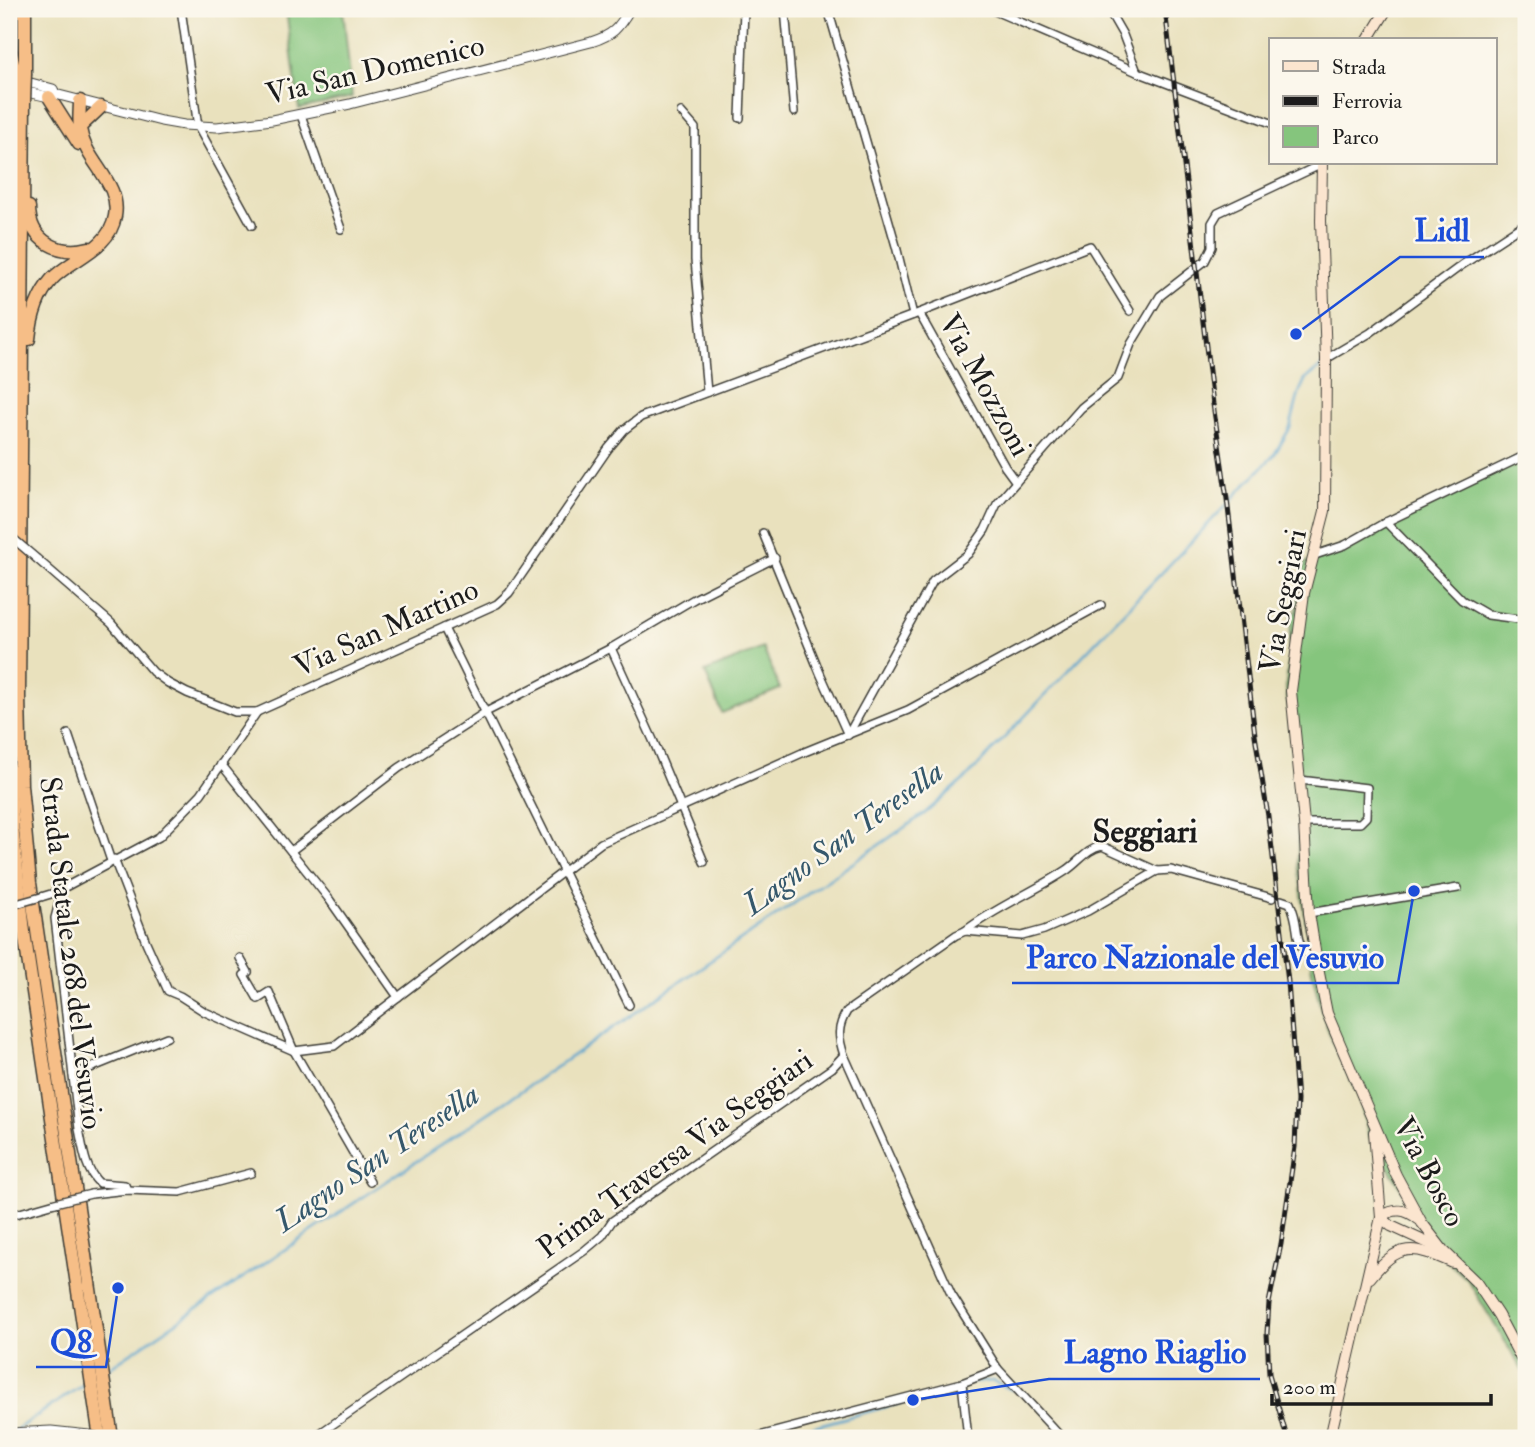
<svg xmlns="http://www.w3.org/2000/svg" width="1535" height="1447" font-family="'IM FELL Double Pica',serif">
	<style>
		.green { fill: #85c57d; stroke: #50704c; stroke-width: 2 }
		.lines { fill: none; stroke-linecap: round; stroke-linejoin: round }
		.stream { stroke: #54a2cd; stroke-width: 2.5 }
		.minor-casing { stroke: #3b3a34; stroke-width: 10 }
		.tertiary-casing { stroke: #3b3a34; stroke-width: 11 }
		.secondary-casing { stroke: #3b3a34; stroke-width: 12 }
		.trunk-casing { stroke: #3b3a34; stroke-width: 15 }
		.minor { stroke: #fff; stroke-width: 7 }
		.tertiary { stroke: #fff; stroke-width: 9 }
		.secondary { stroke: #fbe5cf; stroke-width: 10 }
		.trunk { stroke: #f6be87; stroke-width: 12 }
		.rail-casing { stroke: #1c1c1c; stroke-width: 5 }
		.rail { stroke: #fbf7ec; stroke-width: 2.5; stroke-dasharray: 8; stroke-linecap: butt }
		.minor-bridge-casing { stroke: #3b3a34; stroke-width: 10; stroke-linecap: butt }
		.tertiary-bridge-casing { stroke: #3b3a34; stroke-width: 11; stroke-linecap: butt }
		.trunk-bridge-casing { stroke: #3b3a34; stroke-width: 15; stroke-linecap: butt }
		.minor-bridge { stroke: #fff; stroke-width: 7 }
		.tertiary-bridge { stroke: #fff; stroke-width: 9 }
		.trunk-bridge { stroke: #f6be87; stroke-width: 12 }
		.labels { text-anchor: middle; dominant-baseline: central; stroke-width: 5; stroke-linejoin: round; paint-order: stroke }
		.street-label { font-size: 30px; fill: #1c1c1c; stroke: #fbf7ec }
		.neighbourhood-label { font-size: 32px; font-weight: bold; fill: #1c1c1c; stroke: #fbf7ec }
		.water-label { font-size: 32px; font-style: italic; fill: #35586c; stroke: #fbf7ec }
		.leader { fill: none; stroke: #1d4ed8; stroke-width: 2.5 }
		.callout-dot { fill: #1d4ed8; stroke: #fbf7ec; stroke-width: 2.5 }
		.callout-label { font-size: 32px; text-anchor: middle; font-weight: bold; fill: #1d4ed8; stroke: #fbf7ec; stroke-width: 5; stroke-linejoin: round; paint-order: stroke }
	</style>
	<rect width="100%" height="100%" fill="#fbf7ec"/>
	<filter id="ink" filterUnits="userSpaceOnUse"><feTurbulence type="fractalNoise" baseFrequency=".0143" numOctaves="2"/><feDisplacementMap in="SourceGraphic" scale="14" xChannelSelector="R" yChannelSelector="G"/><feConvolveMatrix kernelMatrix="1 2 1 2 8 2 1 2 1" color-interpolation-filters="sRGB"/></filter>
	<filter id="wash" filterUnits="userSpaceOnUse"><feTurbulence type="fractalNoise" baseFrequency=".00686" numOctaves="4" result="noise"/><feDisplacementMap in="SourceGraphic" scale="28" xChannelSelector="R" yChannelSelector="G"/><feGaussianBlur stdDeviation="1.57" result="paint"/><feColorMatrix in="noise" values="0 0 0 0 0 0 0 0 0 0 0 0 0 0 0 0 0 1.4 0 .05"/><feComposite in="paint" operator="in"/></filter>
	<g filter="url(#wash)">
		<rect width="100%" height="100%" fill="#e9e1bd"/>
		<g class="green">
			<polygon points="286,9 343,9 352,97 299,109"/>
			<polygon points="1526,454 1526,1376 1467,1279 1448,1262 1369,1137 1359,1097 1332,1041 1321,1009 1312,971 1298,863 1298,791 1286,688 1292,614 1296,613 1305,563 1336,551"/>
			<polygon points="763,648 780,689 722,713 705,672"/>
		</g>
		<g class="lines">
			<g class="stream">
				<polyline points="107,1369 527,1087 924,814 966,778 1274,455 1290,428 1299,393 1305,380 1322,366"/>
				<polyline points="969,1383 993,1381 1013,1390"/>
				<polyline points="17,1429 87,1382"/>
				<polyline points="771,1438 926,1396"/>
			</g>
		</g>
	</g>
	<g filter="url(#ink)">
		<g class="lines">
			<g class="minor-casing">
				<g id="minor">
					<polyline points="181,9 198,127 252,225"/>
					<polyline points="785,9 794,112"/>
					<polyline points="828,9 896,246 913,315"/>
					<polyline points="990,9 1137,72 1271,123"/>
					<polyline points="1108,9 1123,35 1137,72"/>
					<polyline points="681,112 695,128 695,260 707,392"/>
					<polyline points="301,115 341,229"/>
					<polyline points="740,118 744,9"/>
					<polyline points="919,313 1090,246 1130,311"/>
					<polyline points="1326,359 1370,333 1462,265 1526,223"/>
					<polyline points="1386,522 1462,600 1488,615 1526,620"/>
					<polyline points="763,533 820,673 848,735"/>
					<polyline points="1315,555 1345,545 1386,522 1526,455"/>
					<polyline points="37,559 111,623 153,672 168,683 187,693 235,712 257,712 497,604 509,593 608,449 624,430 641,417 919,313 1005,467 1016,482 1081,408 1118,378 1131,344 1160,296 1205,261 1212,247 1212,223 1218,213 1322,164"/>
					<polyline points="444,628 629,1005"/>
					<polyline points="611,648 653,740 704,862"/>
					<polyline points="68,734 111,861"/>
					<polyline points="848,735 933,581 968,554 985,530 997,504 1016,482"/>
					<polyline points="1300,780 1367,788 1366,817 1360,823 1304,823"/>
					<polyline points="291,851 399,768 486,712 611,648 694,599 775,558"/>
					<polyline points="114,859 146,942 168,991 180,996 205,1012 294,1051 334,1046 398,997 329,899 221,764"/>
					<path d="M 63,888 L 55,918 L 79,1129 C 83,1148 85,1170 99,1183 L 125,1185 L 127,1190"/>
					<polyline points="41,897 54,893 159,837 201,794 257,712"/>
					<path d="M 1281,900 L 1290,903 C 1303,931 1289,943 1317,963"/>
					<polyline points="1309,913 1458,888"/>
					<path d="M 965,931 C 996,907 1034,892 1067,870 C 1079,862 1087,849 1102,846 L 1157,871"/>
					<polyline points="240,958 248,972 244,975 258,999 269,992 294,1051 370,1182"/>
					<polyline points="398,997 601,843 802,753 908,710 1101,605"/>
					<polyline points="73,1075 167,1037"/>
					<polyline points="91,1194 127,1190 180,1192 251,1173"/>
					<polyline points="9,1216 55,1203"/>
					<polyline points="313,1438 584,1251 602,1236 612,1221 832,1068 844,1055"/>
					<polyline points="752,1438 962,1383"/>
					<polyline points="968,1438 962,1383 998,1369"/>
					<path d="M 1062,1438 L 998,1369 L 951,1294 L 844,1055 C 838,1037 837,1027 847,1011 L 956,935 L 965,931 L 1022,936 L 1044,930 L 1088,911 L 1157,871 L 1171,870 L 1272,898"/>
				</g>
			</g>
			<g class="tertiary-casing">
				<g id="tertiary">
					<polyline points="9,77 53,89 55,94"/>
					<path d="M 9,88 L 49,97 L 55,94 L 161,121 L 184,125 L 217,127 L 272,120 L 350,104 L 591,42 C 613,35 618,29 630,9"/>
					<polyline points="9,1433 51,1431 89,1435"/>
				</g>
			</g>
			<g class="secondary-casing">
				<g id="secondary">
					<polyline points="1368,40 1387,9"/>
					<polyline points="1322,163 1321,221 1326,359 1325,511 1304,593 1291,691 1304,823 1309,913 1317,963 1327,1013 1396,1175 1422,1223 1443,1250 1476,1282 1498,1315 1526,1368"/>
					<polyline points="1381,1217 1391,1226 1439,1248"/>
					<path d="M 1381,1217 C 1394,1208 1405,1208 1418,1219"/>
					<path d="M 1370,1278 C 1399,1242 1413,1245 1453,1263"/>
					<polyline points="1330,1438 1381,1217 1374,1132"/>
				</g>
			</g>
			<g class="trunk-casing">
				<g id="trunk">
					<polyline points="9,9 10,49 15,74"/>
					<polyline points="25,74 25,9"/>
					<polyline points="49,97 79,144"/>
					<polyline points="24,102 19,696 21,785 30,883 112,1438"/>
					<polyline points="80,127 101,107"/>
					<path d="M 29,207 C 29,242 60,256 89,248"/>
					<path d="M 29,339 C 31,318 37,296 52,279 C 72,258 110,249 115,216 C 121,184 87,163 81,133 C 78,123 80,111 80,101"/>
					<polyline points="9,542 15,101"/>
					<polyline points="9,767 13,835 24,932 100,1438"/>
				</g>
			</g>
			<use href="#minor" class="minor"/>
			<use href="#tertiary" class="tertiary"/>
			<use href="#secondary" class="secondary"/>
			<use href="#trunk" class="trunk"/>
			<g class="rail-casing">
				<polyline id="rail" points="1165,9 1213,404 1227,499 1255,735 1268,816 1288,982 1297,1100 1295,1147 1281,1244 1269,1303 1267,1333 1269,1374 1287,1438"/>
			</g>
			<use href="#rail" class="rail"/>
			<g class="minor-bridge-casing">
				<g id="minor-bridge">
					<polyline points="9,535 37,559"/>
					<polyline points="9,906 41,897"/>
					<polyline points="55,1203 91,1194"/>
				</g>
			</g>
			<g class="tertiary-bridge-casing">
				<polyline id="tertiary-bridge" points="89,1435 100,1438"/>
			</g>
			<g class="trunk-bridge-casing">
				<g id="trunk-bridge">
					<polyline points="15,101 15,74"/>
					<polyline points="24,102 25,74"/>
				</g>
			</g>
			<use href="#minor-bridge" class="minor-bridge"/>
			<use href="#tertiary-bridge" class="tertiary-bridge"/>
			<use href="#trunk-bridge" class="trunk-bridge"/>
		</g>
	</g>
	<g class="labels">
		<g class="street-label">
			<text transform="translate(375 70) rotate(-13)">Via San Domenico</text>
			<text transform="translate(985 385) rotate(61)">Via Mozzoni</text>
			<text transform="translate(1283 601) rotate(-79)">Via Seggiari</text>
			<text transform="translate(386 628) rotate(-24)">Via San Martino</text>
			<text transform="translate(71 953) rotate(83)">Strada Statale 268 del Vesuvio</text>
			<text transform="translate(675 1154) rotate(-36)">Prima Traversa Via Seggiari</text>
			<text transform="translate(1429 1172) rotate(62)">Via Bosco</text>
		</g>
		<g class="neighbourhood-label">
			<text x="1145" y="832">Seggiari</text>
		</g>
		<g class="water-label">
			<text transform="translate(843 838) rotate(-36)">Lagno San Teresella</text>
			<text transform="translate(377 1158) rotate(-34)">Lagno San Teresella</text>
		</g>
	</g>
	<path class="leader" d="M1296 334L1400 257H1484M1414 891L1398 983H1012M118 1288L106 1367H36M913 1400L1049 1379H1260"/>
	<g class="callout-dot">
		<circle cx="1296" cy="334" r="7"/>
		<circle cx="1414" cy="891" r="7"/>
		<circle cx="118" cy="1288" r="7"/>
		<circle cx="913" cy="1400" r="7"/>
	</g>
	<g class="callout-label">
		<text x="1442" y="241">Lidl</text>
		<text x="1205" y="968">Parco Nazionale del Vesuvio</text>
		<text x="71" y="1352">Q8</text>
		<text x="1155" y="1363">Lagno Riaglio</text>
	</g>
	<rect width="1535" height="1447" fill="none" stroke="#fbf7ec" stroke-width="35"/>
	<rect x="1269" y="38" width="228" height="126" fill="#fbf7ec" stroke="#a29f99" stroke-width="2"/>
	<rect x="1283" y="61" width="35" height="10" fill="#fbe5cf" stroke="#a29f99" stroke-width="2"/>
	<text x="1332" y="74" font-size="21" fill="#1c1c1c">Strada</text>
	<rect x="1283" y="96" width="35" height="10" fill="#1c1c1c" stroke="#a29f99" stroke-width="2"/>
	<text x="1332" y="108" font-size="21" fill="#1c1c1c">Ferrovia</text>
	<rect x="1283" y="126" width="35" height="21" fill="#85c57d" stroke="#a29f99" stroke-width="2"/>
	<text x="1332" y="144" font-size="21" fill="#1c1c1c">Parco</text>
	<path d="M1272 1394v10h219v-10" fill="none" stroke="#1c1c1c" stroke-width="3.5"/>
	<text x="1283" y="1394" font-size="21" fill="#1c1c1c" stroke="#fbf7ec" stroke-width="5" paint-order="stroke">200 m</text>
</svg>
